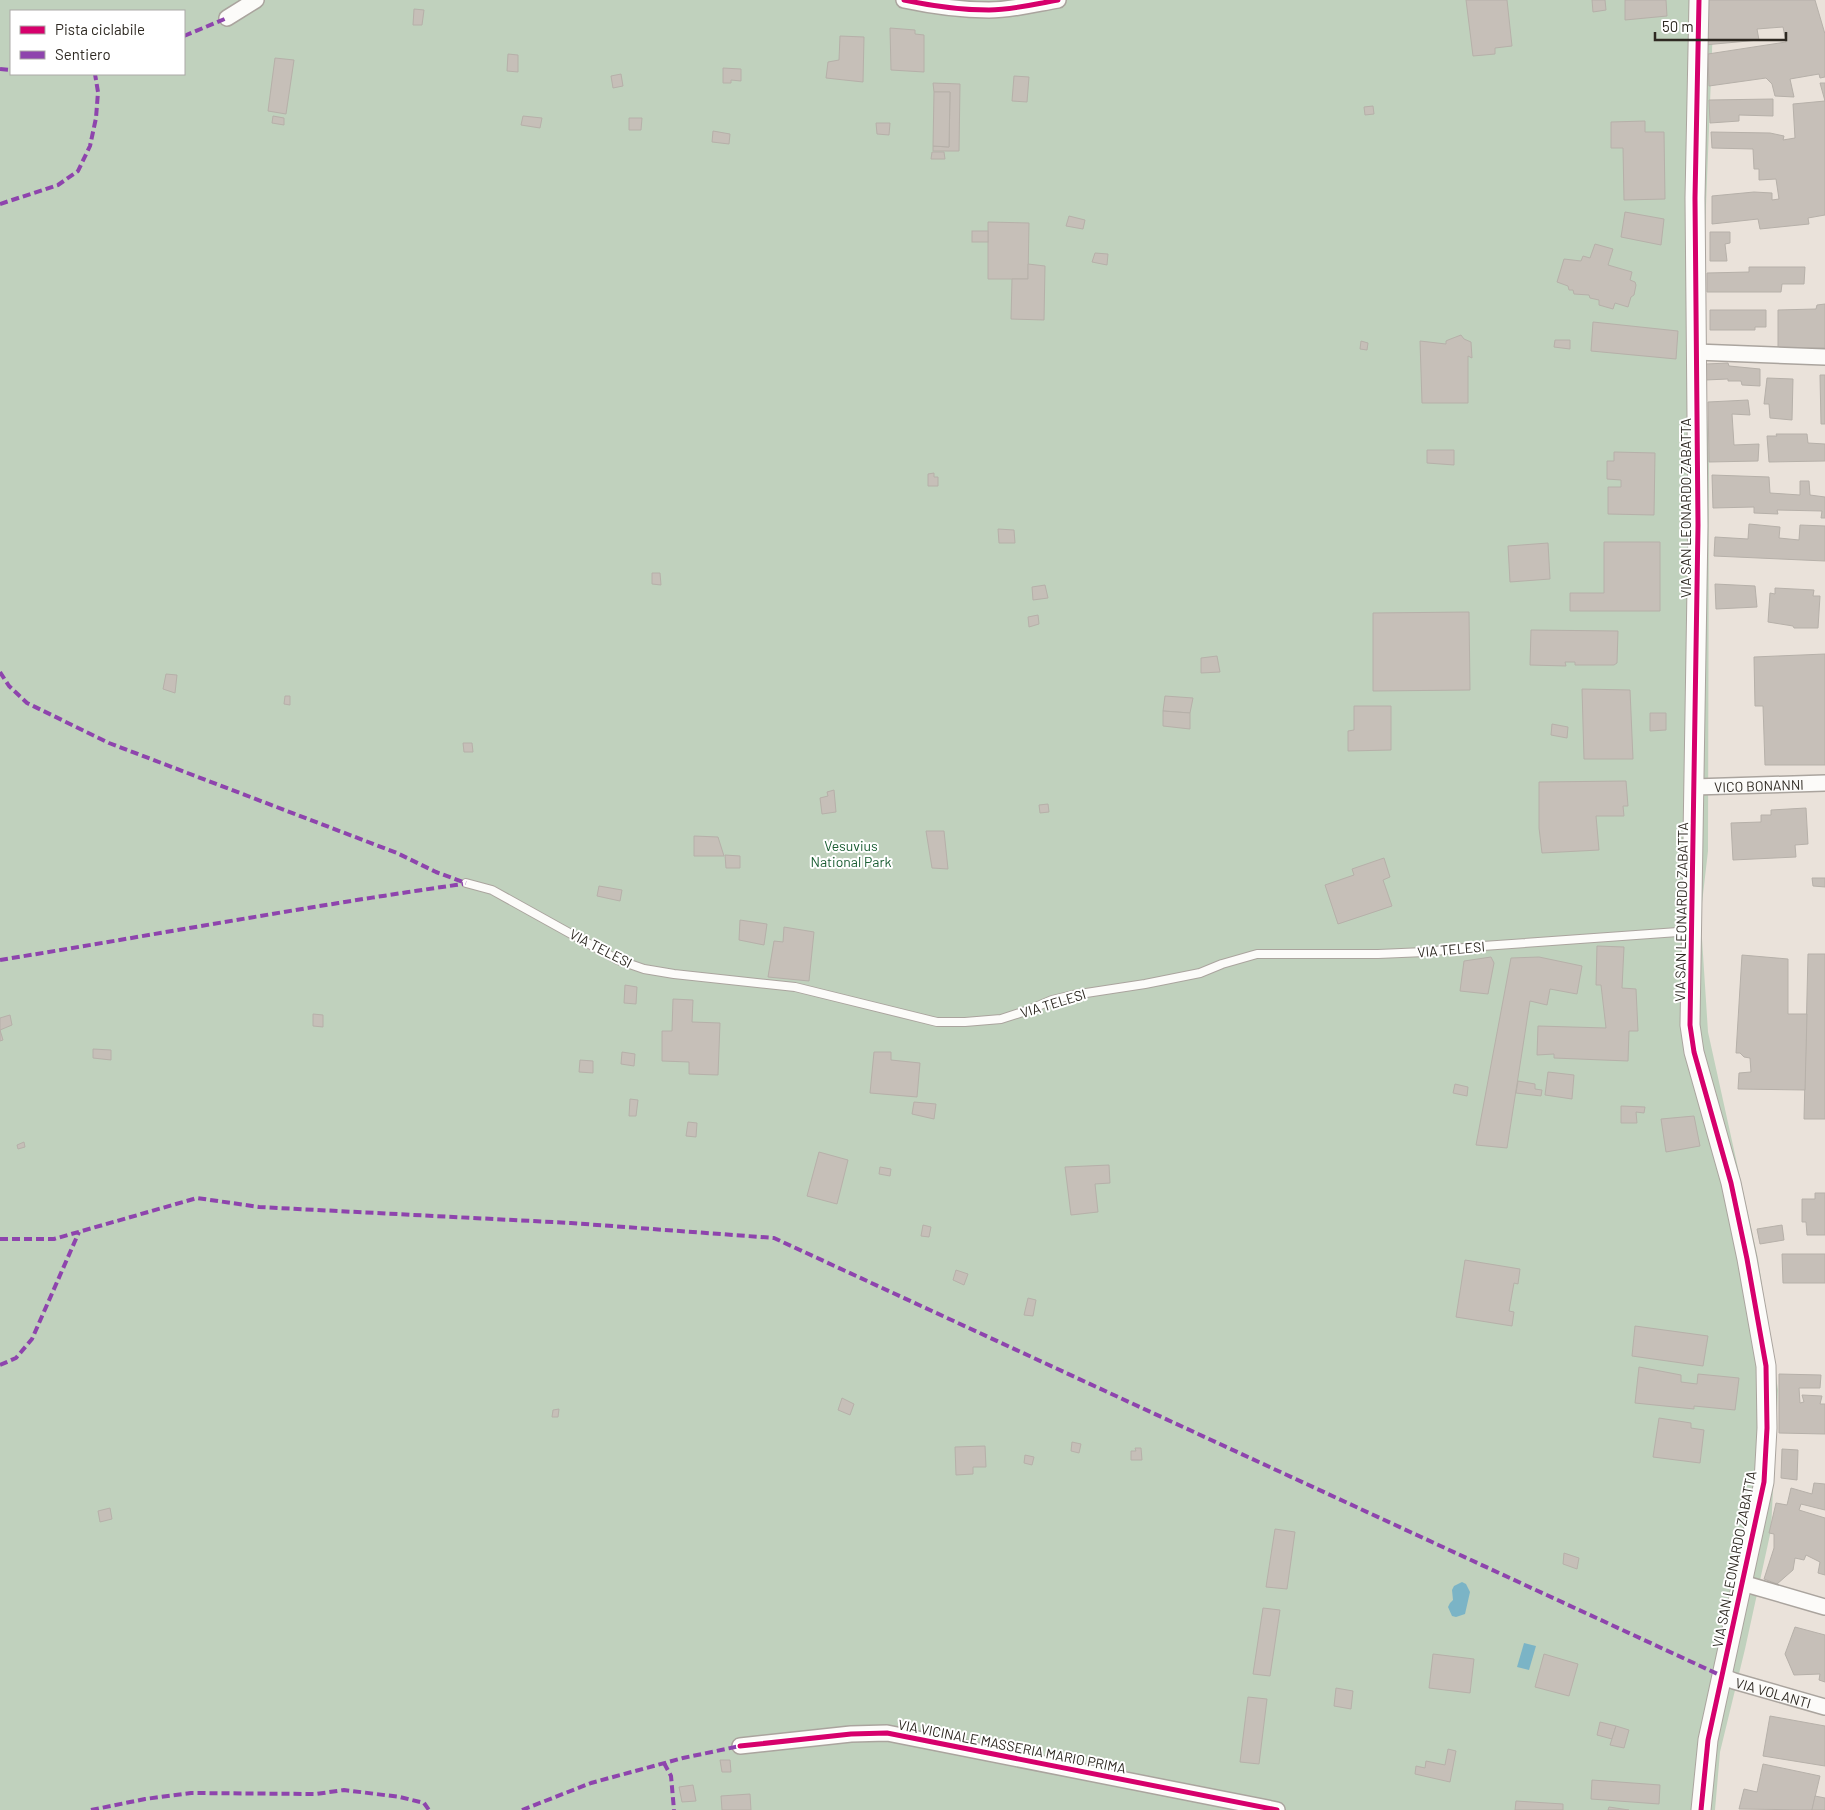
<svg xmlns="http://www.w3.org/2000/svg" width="1825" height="1810" font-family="Barlow,sans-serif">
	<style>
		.green { fill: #c0d1bd; fill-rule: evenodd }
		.water { fill: #7bb4c6 }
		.building { fill: #c6bfb8; stroke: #b6b0a9 }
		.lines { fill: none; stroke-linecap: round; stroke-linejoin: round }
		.service-casing { stroke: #aaa49e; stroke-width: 10 }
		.minor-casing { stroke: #aaa49e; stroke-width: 18 }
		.tertiary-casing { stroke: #aaa49e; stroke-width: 21 }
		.service { stroke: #fcfbf9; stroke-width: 8 }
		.minor { stroke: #fcfbf9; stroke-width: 15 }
		.tertiary { stroke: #fcfbf9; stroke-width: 19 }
		.quiet { stroke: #8e44ad; stroke-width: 4; stroke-dasharray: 8 4; stroke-linecap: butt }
		.cycleway-casing { stroke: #fff; stroke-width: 8 }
		.cycleway { stroke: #d6006c; stroke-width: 5 }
		.labels { text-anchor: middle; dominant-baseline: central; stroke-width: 4; stroke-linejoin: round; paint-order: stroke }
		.street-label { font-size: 14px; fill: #2e2922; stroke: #fff }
		.park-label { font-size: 14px; fill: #1a5d32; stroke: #fff }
	</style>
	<rect width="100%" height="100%" fill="#eae2da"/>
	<path class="green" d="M 0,0 L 1714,0 L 1703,282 L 1703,324 L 1709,457 L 1708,851 L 1699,929 L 1702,939 L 1708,1032 L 1758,1259 L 1778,1390 L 1771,1530 L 1745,1649 L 1720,1752 L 1715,1810 L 0,1810 ZM 11,11 L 184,11 L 184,74 L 11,74 Z"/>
	<g class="water">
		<polygon points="1462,1582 1466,1584 1470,1592 1465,1614 1456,1617 1452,1616 1448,1607 1450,1603 1453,1600 1452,1590 1454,1586"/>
		<polygon points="1524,1643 1536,1646 1529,1670 1517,1667"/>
	</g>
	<g class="building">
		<polygon points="1466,0 1507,0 1512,46 1495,48 1495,54 1473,56"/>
		<polygon points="1592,0 1605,0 1606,10 1593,12"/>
		<polygon points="1625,0 1666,0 1667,16 1625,20"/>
		<polygon points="1705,0 1815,0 1825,34 1825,77 1820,78 1819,74 1790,79 1794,97 1775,96 1772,84 1766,78 1709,86 1708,54 1786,42 1783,27 1757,29 1759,40 1704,45"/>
		<polygon points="414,9 424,10 422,25 413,25"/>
		<polygon points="890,28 915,30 915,34 924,35 924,72 891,70"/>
		<polygon points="840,36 864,37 863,82 826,78 828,62 839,60"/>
		<polygon points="508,54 518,55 518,72 507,71"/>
		<polygon points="275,58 294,60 286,114 268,111"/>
		<polygon points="723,68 741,69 741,81 731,80 731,83 723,83"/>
		<polygon points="621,74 623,86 613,88 611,76"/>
		<polygon points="1014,76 1029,77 1027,102 1012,101"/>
		<polygon points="933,83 960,84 959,151 933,151 933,146 949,147 950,92 934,92"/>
		<polygon points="1820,83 1825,83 1825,215 1808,218 1809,224 1760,229 1758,219 1712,224 1712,196 1754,192 1772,193 1772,200 1779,199 1776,179 1759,180 1759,169 1754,169 1753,149 1712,148 1711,132 1770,133 1784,136 1783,140 1795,138 1793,104 1825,101"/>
		<polygon points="934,92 950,92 949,147 933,146"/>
		<polygon points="1773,99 1773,116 1739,115 1739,121 1710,123 1709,100"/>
		<polygon points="1373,106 1374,114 1365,115 1364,107"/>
		<polygon points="273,116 284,118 284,125 272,123"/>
		<polygon points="523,116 542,118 540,128 521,125"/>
		<polygon points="629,118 642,118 641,130 629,130"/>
		<polygon points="1645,121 1645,132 1664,132 1665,199 1624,200 1623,148 1611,148 1611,122"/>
		<polygon points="876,123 890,123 889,135 877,134"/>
		<polygon points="713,131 730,134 729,144 712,142"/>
		<polygon points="932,152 944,152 945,159 931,159"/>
		<polygon points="1625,212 1664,219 1661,245 1621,237"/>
		<polygon points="1069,216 1085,220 1083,229 1066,226"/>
		<polygon points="988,222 1029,223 1028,279 988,279"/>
		<rect x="972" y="231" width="16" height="11"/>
		<polygon points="1710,232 1730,232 1730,243 1725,244 1727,261 1710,261"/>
		<polygon points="1595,244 1613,249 1608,265 1632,272 1630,280 1635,282 1636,285 1634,295 1631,297 1628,307 1615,303 1613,309 1599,305 1599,300 1590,298 1589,295 1574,294 1573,290 1569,290 1568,286 1557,282 1564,259 1581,261 1583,256 1590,258"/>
		<polygon points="1095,253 1108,254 1107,265 1092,262"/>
		<polygon points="1028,264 1045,266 1044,320 1011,319 1012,279 1028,279"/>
		<polygon points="1749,267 1805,267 1804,284 1782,284 1781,292 1707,292 1707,273 1749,272"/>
		<polygon points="1825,304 1825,348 1778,349 1778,310 1816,309 1817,305"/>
		<polygon points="1710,310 1766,310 1766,327 1755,327 1755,330 1710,330"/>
		<polygon points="1593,322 1678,331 1676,359 1591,351"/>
		<polygon points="1461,335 1464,339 1471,342 1472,358 1468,356 1468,403 1422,403 1420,341 1446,344 1446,341 1448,340"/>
		<polygon points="1555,340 1570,340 1570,349 1554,347"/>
		<polygon points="1361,341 1368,343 1367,350 1360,349"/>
		<polygon points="1728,363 1729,366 1760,369 1760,386 1742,385 1741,381 1728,381 1728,379 1705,380 1706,364"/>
		<polygon points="1820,375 1825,375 1825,424 1821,424"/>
		<polygon points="1767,378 1793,379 1792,420 1770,418 1769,404 1764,404"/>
		<polygon points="1748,400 1750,415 1732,414 1734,445 1759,444 1758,461 1709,462 1708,402"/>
		<polygon points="1776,434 1807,434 1808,443 1825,444 1825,461 1769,462 1767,436 1777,436"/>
		<polygon points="1427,450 1454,450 1454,465 1427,463"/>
		<polygon points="1614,452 1655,453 1654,515 1608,514 1608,487 1621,487 1621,480 1607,479 1607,461 1614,461"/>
		<polygon points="934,473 934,477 938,477 938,486 928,486 928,474"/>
		<polygon points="1712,475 1769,477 1770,493 1800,495 1800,481 1809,481 1810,495 1825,497 1825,518 1821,518 1822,511 1777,510 1778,514 1754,513 1754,507 1713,508"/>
		<polygon points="1749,524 1780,527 1779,538 1799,540 1800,525 1825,526 1825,561 1714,556 1715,537 1748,539"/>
		<polygon points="998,529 1014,530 1015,543 999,543"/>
		<polygon points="1604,542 1660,542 1660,611 1570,611 1570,593 1604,593"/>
		<polygon points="1548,543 1550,579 1510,582 1508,546"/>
		<polygon points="652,573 660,573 661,585 652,584"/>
		<polygon points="1715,584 1755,586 1757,607 1716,609"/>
		<polygon points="1045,585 1048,598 1033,600 1032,587"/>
		<polygon points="1775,588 1814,590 1813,596 1820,596 1818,628 1794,628 1793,626 1768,622 1770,593 1775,594"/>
		<polygon points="1469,612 1470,690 1373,691 1373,613"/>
		<polygon points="1038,615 1039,624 1029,627 1028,617"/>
		<polygon points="1531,630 1618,631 1617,663 1614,665 1575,665 1575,662 1565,662 1566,666 1530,665"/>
		<polygon points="1825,654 1825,765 1765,765 1763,706 1755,706 1754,657"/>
		<polygon points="1217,656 1220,672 1201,673 1201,658"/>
		<polygon points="166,674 177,675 175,693 163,689"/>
		<polygon points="1582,689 1630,690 1633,759 1584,759"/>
		<polygon points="285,696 290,696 290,705 284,704"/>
		<polygon points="1165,696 1193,698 1190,713 1163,711"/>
		<polygon points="1354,706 1391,706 1391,750 1348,751 1348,731 1354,730"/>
		<polygon points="1163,711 1190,713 1190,729 1163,726"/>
		<polygon points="1650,713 1666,713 1666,730 1650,731"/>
		<polygon points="1552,724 1568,727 1567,738 1551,735"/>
		<polygon points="463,743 472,743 473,752 464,752"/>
		<polygon points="1626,781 1628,806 1623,806 1624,816 1596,816 1599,850 1542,853 1539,828 1539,782"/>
		<polygon points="834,790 836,812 822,814 820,798 828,796 827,792"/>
		<polygon points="1048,804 1049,812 1040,813 1039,805"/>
		<polygon points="1806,808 1808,844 1795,845 1796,857 1733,860 1731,823 1761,822 1761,815 1771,815 1771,810"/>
		<polygon points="926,831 944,831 948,869 932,868"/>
		<polygon points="694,836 718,837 724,856 694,856"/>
		<polygon points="725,855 740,856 740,868 726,868"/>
		<polygon points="1384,858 1390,877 1383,880 1392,906 1338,924 1325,885 1354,875 1352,869"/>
		<polygon points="1812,878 1825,878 1825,887 1813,886"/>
		<polygon points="599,886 622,890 620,901 597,896"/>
		<polygon points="740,920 767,924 764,945 739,940"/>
		<polygon points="784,927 814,932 809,981 768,977 774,941 783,942"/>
		<polygon points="1597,946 1624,947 1622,988 1636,989 1638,1031 1629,1031 1628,1061 1554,1058 1554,1054 1537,1055 1538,1026 1606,1028 1601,985 1596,985"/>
		<polygon points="1808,954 1825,954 1825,1119 1804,1119"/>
		<polygon points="1742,955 1788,959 1788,1014 1807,1014 1805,1090 1738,1089 1739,1073 1751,1072 1750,1058 1744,1057 1740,1053 1736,1053"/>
		<polygon points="1491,957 1494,963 1488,994 1460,991 1464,961"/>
		<polygon points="1539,957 1582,966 1577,994 1550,989 1547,1005 1530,1001 1507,1148 1476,1145 1511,958"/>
		<polygon points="625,985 637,987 636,1004 624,1003"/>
		<polygon points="673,999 693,1000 692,1022 720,1023 718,1075 689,1074 689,1062 662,1061 662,1031 672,1031"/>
		<polygon points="313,1014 323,1015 323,1027 313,1026"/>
		<polygon points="10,1015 12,1025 0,1030 3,1040 0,1041 0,1018"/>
		<polygon points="93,1049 111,1050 111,1060 93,1058"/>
		<polygon points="622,1052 635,1054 634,1066 621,1064"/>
		<polygon points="874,1052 891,1052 891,1060 920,1063 917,1097 870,1093"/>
		<polygon points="580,1060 593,1061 593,1073 579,1072"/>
		<polygon points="1548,1072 1574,1075 1572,1099 1545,1095"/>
		<polygon points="1518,1081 1535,1084 1535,1089 1542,1090 1541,1096 1516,1093"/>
		<polygon points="1455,1084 1468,1087 1467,1096 1453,1093"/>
		<polygon points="630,1099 638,1100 636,1116 629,1116"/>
		<polygon points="914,1102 936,1104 934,1119 912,1114"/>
		<polygon points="1621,1106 1645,1107 1644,1113 1636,1112 1637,1123 1621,1123"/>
		<polygon points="1694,1116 1700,1146 1666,1152 1661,1119"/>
		<polygon points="688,1122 697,1123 696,1137 686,1136"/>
		<polygon points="24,1142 25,1147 18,1149 17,1145"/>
		<polygon points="819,1152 848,1160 837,1204 807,1196"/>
		<polygon points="1109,1165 1110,1183 1095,1184 1098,1212 1071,1215 1065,1167"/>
		<polygon points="880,1167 891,1169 890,1176 879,1174"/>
		<polygon points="1815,1193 1825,1193 1825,1235 1807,1235 1806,1222 1802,1222 1802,1199 1815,1199"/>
		<polygon points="923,1225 931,1227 929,1237 921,1236"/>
		<polygon points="1782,1225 1784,1240 1760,1244 1757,1229"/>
		<polygon points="1782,1254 1825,1254 1825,1283 1783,1283"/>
		<polygon points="1465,1260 1520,1269 1518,1284 1514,1283 1509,1311 1514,1312 1512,1326 1456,1317"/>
		<polygon points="956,1270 968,1274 964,1285 953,1280"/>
		<polygon points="1028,1298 1036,1300 1033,1316 1024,1315"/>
		<polygon points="1635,1326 1708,1336 1703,1366 1632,1356"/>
		<polygon points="1639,1367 1681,1375 1681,1382 1697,1384 1698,1374 1739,1378 1735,1410 1694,1406 1694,1409 1635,1403"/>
		<polygon points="1779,1374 1821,1375 1820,1388 1799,1388 1800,1403 1804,1402 1802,1395 1822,1396 1820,1404 1825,1404 1825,1434 1779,1433"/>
		<polygon points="842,1398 854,1404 850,1415 838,1410"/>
		<polygon points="559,1409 558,1417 552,1417 553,1410"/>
		<polygon points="1659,1418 1691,1423 1691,1428 1704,1430 1700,1463 1653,1457"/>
		<polygon points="1072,1442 1081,1444 1079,1453 1071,1451"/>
		<polygon points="985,1446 986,1467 973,1467 973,1474 956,1475 955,1447"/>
		<polygon points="1135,1448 1141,1448 1142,1460 1131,1460 1131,1451 1136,1451"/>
		<polygon points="1782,1449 1798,1450 1797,1480 1781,1478"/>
		<polygon points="1025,1455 1034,1457 1032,1465 1024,1463"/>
		<polygon points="1814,1483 1825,1484 1825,1510 1801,1504 1799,1510 1825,1518 1825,1575 1818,1573 1820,1562 1806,1555 1804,1560 1795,1558 1793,1570 1777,1584 1764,1579 1774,1548 1774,1534 1769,1533 1776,1503 1787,1505 1791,1488 1812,1494"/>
		<polygon points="110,1508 112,1519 100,1522 98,1511"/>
		<polygon points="1275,1529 1295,1532 1287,1589 1266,1587"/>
		<polygon points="1564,1553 1579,1558 1577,1569 1563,1564"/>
		<polygon points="1263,1608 1280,1610 1270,1676 1253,1674"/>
		<polygon points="1795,1627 1825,1635 1825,1682 1819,1680 1820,1674 1794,1675 1785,1654"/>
		<polygon points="1433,1654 1474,1659 1470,1693 1429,1688"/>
		<polygon points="1544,1654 1578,1664 1569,1696 1535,1687"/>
		<polygon points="1336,1688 1353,1691 1351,1709 1334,1706"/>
		<polygon points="1248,1697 1267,1699 1259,1764 1240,1762"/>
		<polygon points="1770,1716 1825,1726 1825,1766 1763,1756"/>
		<polygon points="1600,1722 1616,1726 1612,1739 1597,1735"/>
		<polygon points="1616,1726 1629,1730 1624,1748 1610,1745"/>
		<polygon points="1448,1749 1456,1751 1450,1782 1415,1774 1416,1766 1425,1768 1426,1761 1445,1765"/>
		<polygon points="720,1760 730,1760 731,1772 722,1772"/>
		<polygon points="1763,1764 1820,1776 1812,1810 1739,1809 1744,1789 1757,1792"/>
		<polygon points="1592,1780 1660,1785 1659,1804 1591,1799"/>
		<polygon points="693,1785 696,1801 682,1802 679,1787"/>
		<polygon points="750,1794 751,1810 722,1810 721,1796"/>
		<polygon points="1815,1796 1825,1798 1825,1810 1812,1810"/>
		<polygon points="1516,1801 1563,1804 1563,1810 1515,1810"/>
		<polygon points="1609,1807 1629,1810 1608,1810"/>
	</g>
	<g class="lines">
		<g class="service-casing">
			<polyline id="service" points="466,883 492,890 618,960 644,969 674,974 795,987 937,1022 965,1022 1001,1019 1026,1011 1052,1000 1073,995 1145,984 1200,973 1222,964 1257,954 1378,954 1425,952 1483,946 1692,931"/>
		</g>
		<g class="minor-casing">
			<g id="minor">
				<path d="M 904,0 C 932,6 960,10 989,10 C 1012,10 1035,4 1058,0"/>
				<polyline points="227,18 256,0"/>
				<polyline points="1696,352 1825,357"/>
				<path id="s1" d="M 1694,787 L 1825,783"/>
				<polyline points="1742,1583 1825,1607"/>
				<path id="s2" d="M 1722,1676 L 1734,1681 L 1825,1707"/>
				<polyline points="740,1746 851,1734 887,1733 1277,1810"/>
			</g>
		</g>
		<g class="tertiary-casing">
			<polyline id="tertiary" points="1699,0 1695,198 1698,525 1690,1025 1694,1052 1731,1183 1747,1259 1766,1366 1767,1428 1764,1482 1708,1740 1701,1810"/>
		</g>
		<use href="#service" class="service"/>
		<use href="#minor" class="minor"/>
		<use href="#tertiary" class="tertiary"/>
		<g class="quiet">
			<polyline points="184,36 227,18"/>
			<polyline points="0,69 11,70"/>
			<polyline points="0,204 58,185 78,171 90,146 96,118 98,92 95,74"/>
			<polyline points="0,672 9,686 27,703 109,743 397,853 436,872 466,883"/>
			<path d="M 0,960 C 154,935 308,906 463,884"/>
			<polyline points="0,1239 54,1239 197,1198 259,1207 571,1223 774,1238 1722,1676"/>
			<polyline points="0,1365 16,1358 32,1339 79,1232"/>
			<polyline points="664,1763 671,1776 674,1810"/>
			<polyline points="91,1810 145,1799 191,1793 316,1794 344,1790 400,1797 424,1803 429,1810"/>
			<polyline points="522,1810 591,1783 683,1758 740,1746"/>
		</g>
		<g class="cycleway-casing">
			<g id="cycleway">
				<path d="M 904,0 C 932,6 960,10 989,10 C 1012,10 1035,4 1058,0"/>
				<polyline points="1699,0 1695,198 1698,525 1690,1025 1694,1052 1731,1183 1747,1259 1766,1366 1767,1428 1764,1482 1708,1740 1701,1810"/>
				<polyline points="740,1746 851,1734 887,1733 1277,1810"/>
			</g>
		</g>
		<use href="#cycleway" class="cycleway"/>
	</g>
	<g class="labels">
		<g class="street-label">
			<text transform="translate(1685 508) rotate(-90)">VIA SAN LEONARDO ZABATTA</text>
			<text stroke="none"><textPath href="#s1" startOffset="65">VICO BONANNI</textPath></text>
			<text transform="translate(1681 912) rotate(-89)">VIA SAN LEONARDO ZABATTA</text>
			<text transform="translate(601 948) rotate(27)">VIA TELESI</text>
			<text transform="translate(1451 949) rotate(-5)">VIA TELESI</text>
			<text transform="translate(1053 1003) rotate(-17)">VIA TELESI</text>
			<text transform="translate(1734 1559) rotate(-79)">VIA SAN LEONARDO ZABATTA</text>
			<text stroke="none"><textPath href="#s2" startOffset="54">VIA VOLANTI</textPath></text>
			<text transform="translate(1012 1746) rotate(11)">VIA VICINALE MASSERIA MARIO PRIMA</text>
		</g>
		<g class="park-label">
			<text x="851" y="845">Vesuvius<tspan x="851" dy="16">National Park</tspan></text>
		</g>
	</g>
	<rect x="10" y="10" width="175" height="65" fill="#ffffff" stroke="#aba9a7"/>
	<rect x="20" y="26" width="25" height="8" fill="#d6006c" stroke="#aba9a7"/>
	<text x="55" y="35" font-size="15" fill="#2e2922">Pista ciclabile</text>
	<rect x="20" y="51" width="25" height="8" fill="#8e44ad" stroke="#aba9a7"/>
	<text x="55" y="60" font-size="15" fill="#2e2922">Sentiero</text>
	<path d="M1655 32v8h131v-8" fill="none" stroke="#2e2922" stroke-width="2.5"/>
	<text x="1662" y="32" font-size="15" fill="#2e2922" stroke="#ffffff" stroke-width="4" paint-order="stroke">50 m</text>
</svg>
